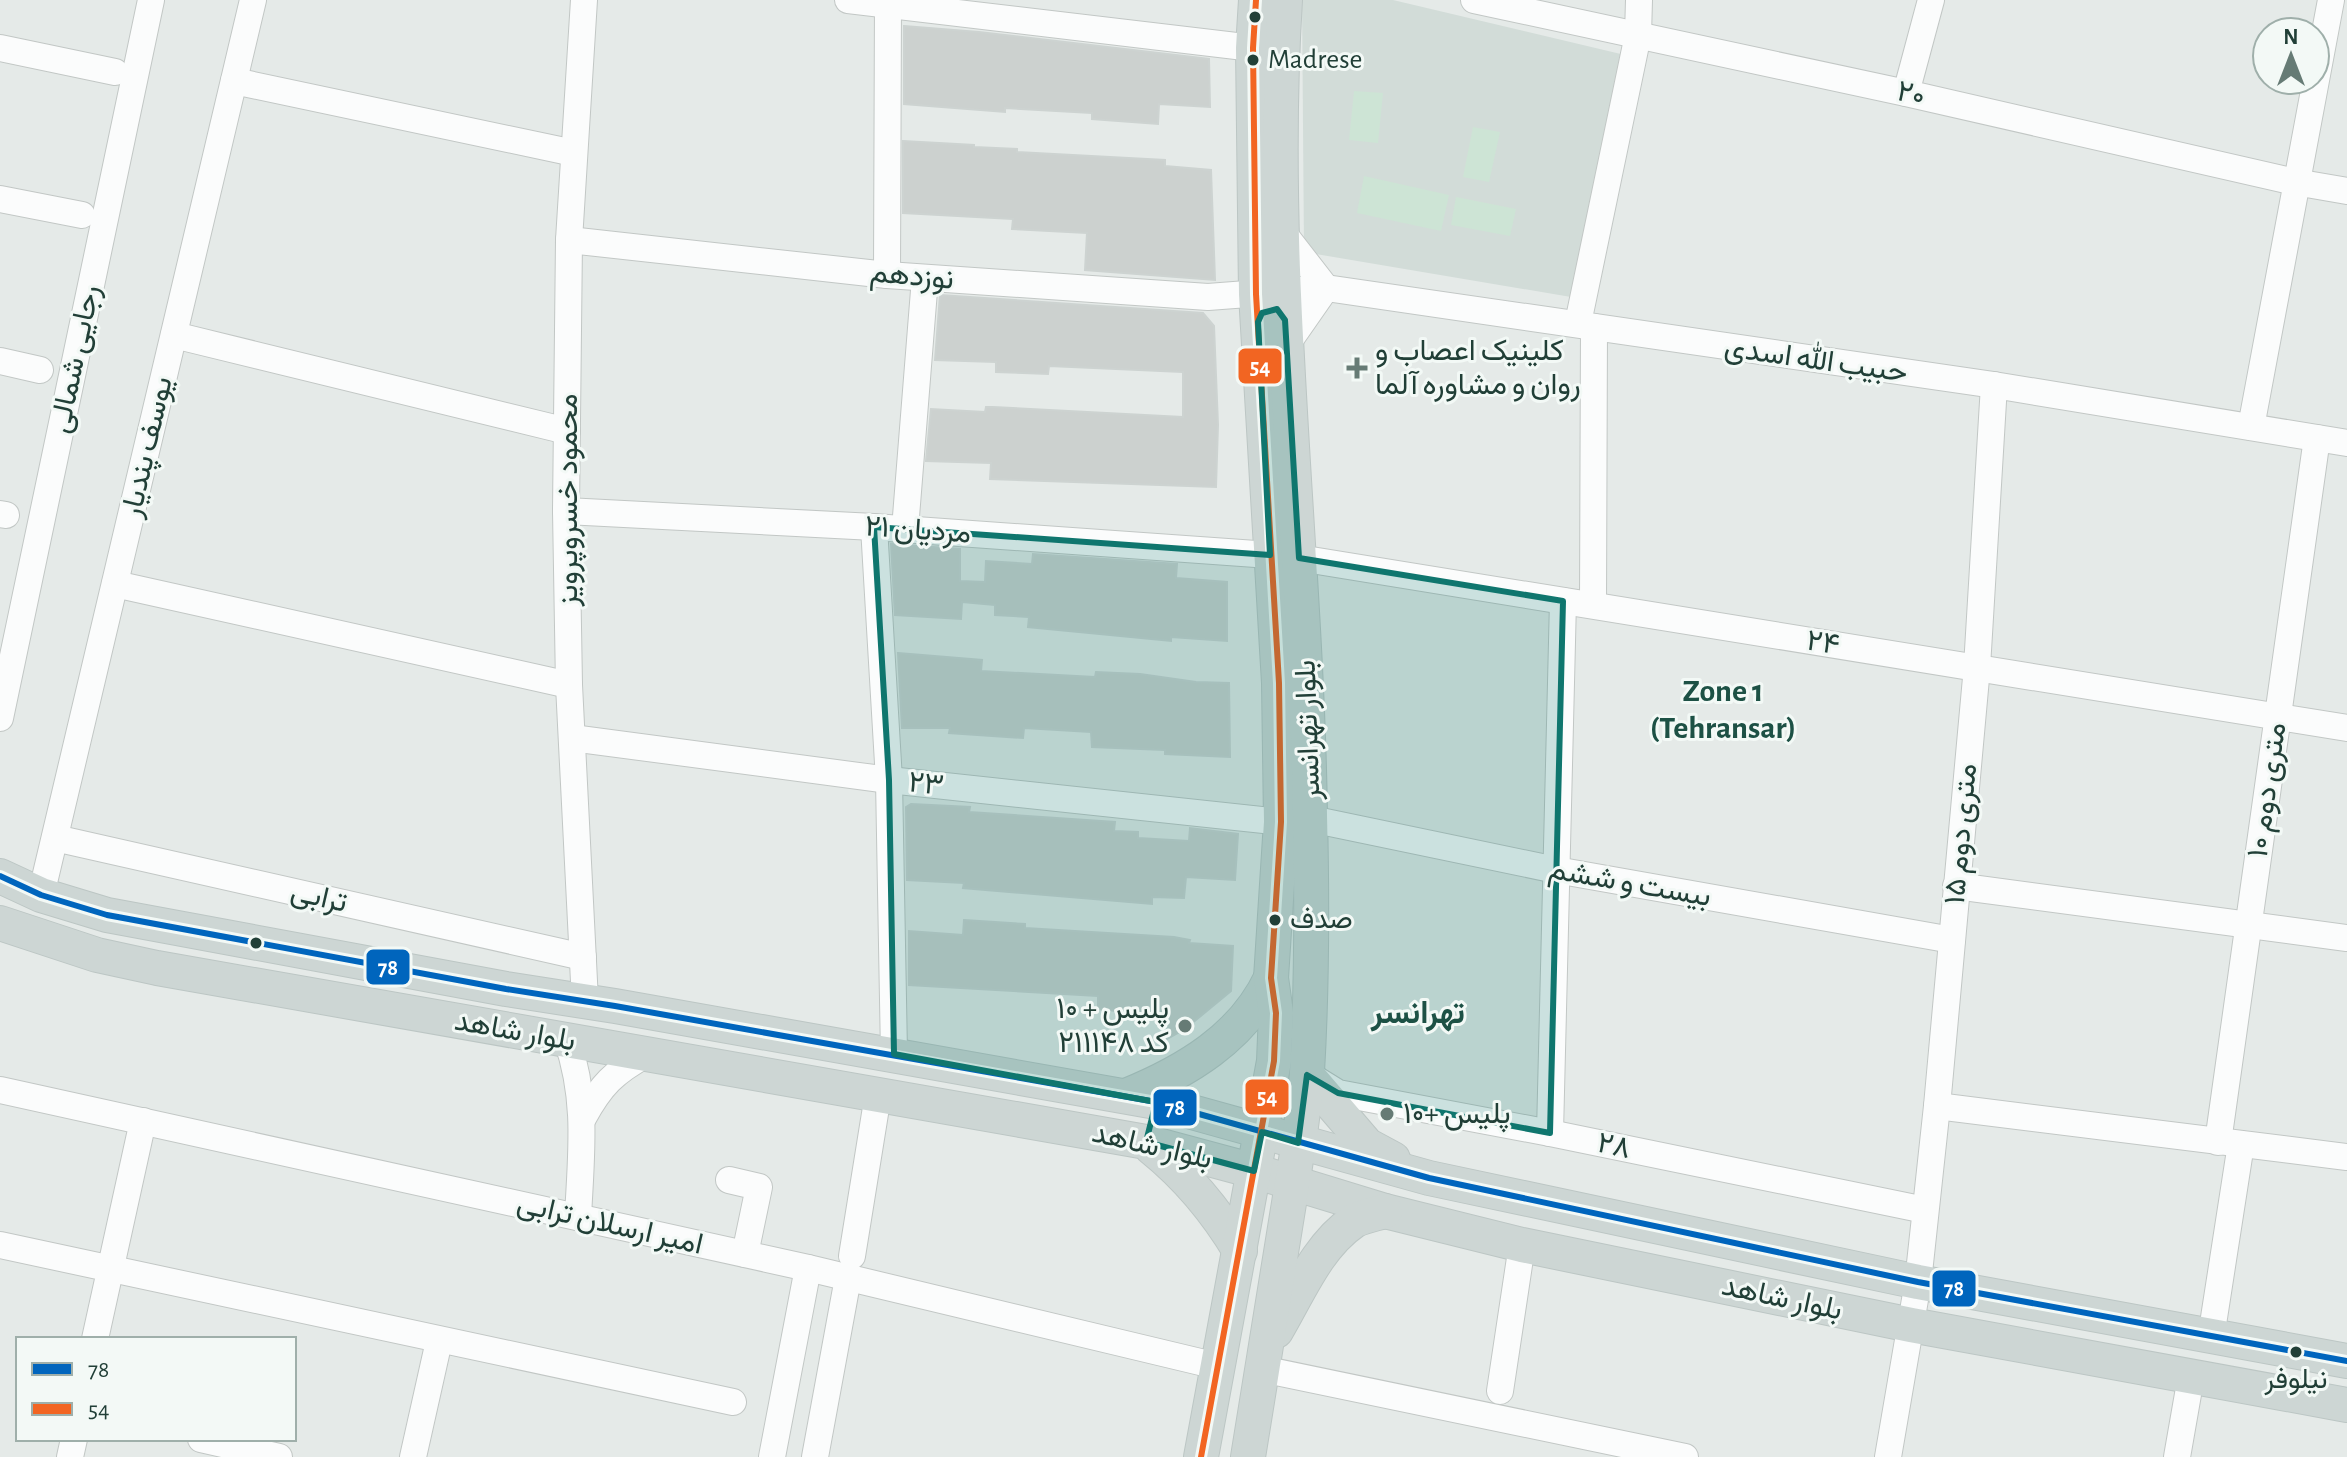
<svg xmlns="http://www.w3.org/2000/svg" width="2347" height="1457" font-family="'Alegreya Sans',Vazirmatn,sans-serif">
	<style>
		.built { fill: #d2dcd8 }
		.green { fill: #cde4d5 }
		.building { fill: #ccd1cf; stroke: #cdd3d1; stroke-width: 2 }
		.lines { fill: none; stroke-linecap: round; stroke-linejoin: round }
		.minor-casing { stroke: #c2c7c5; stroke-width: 28 }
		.major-casing { stroke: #bcc6c4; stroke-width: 36 }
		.minor { stroke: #fbfcfc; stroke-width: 26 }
		.major { stroke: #cdd6d4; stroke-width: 34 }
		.bus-1-casing { stroke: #f3f9f6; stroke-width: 12 }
		.bus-2-casing { stroke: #f3f9f6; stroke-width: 12 }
		.bus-1 { stroke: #0065bd; stroke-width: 6 }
		.bus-2 { stroke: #f26522; stroke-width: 6 }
		.marked { fill: #0f766e; fill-opacity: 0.2; stroke: #0f766e; stroke-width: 6; stroke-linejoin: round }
		.bus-dot { fill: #213f37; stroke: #f3f9f6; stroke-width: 3 }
		.poi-dot { fill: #667b75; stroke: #f3f9f6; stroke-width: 3 }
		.labels { text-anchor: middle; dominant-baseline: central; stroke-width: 6; stroke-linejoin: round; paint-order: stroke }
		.bus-label { font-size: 28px; fill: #213f37; stroke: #f3f9f6; text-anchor: start }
		.street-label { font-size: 30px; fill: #213f37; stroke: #f3f9f6 }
		.poi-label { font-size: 30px; fill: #213f37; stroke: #f3f9f6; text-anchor: start }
		.neighbourhood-label { font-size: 32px; font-weight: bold; fill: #1d5145; stroke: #f3f9f6 }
		.line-badge { stroke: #f3f9f6; stroke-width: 3 }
		.badge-label { font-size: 22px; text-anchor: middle; font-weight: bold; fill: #fff }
	</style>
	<rect width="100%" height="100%" fill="#e5eae8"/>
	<polygon class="built" points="1302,0 1393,0 1625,55 1571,297 1304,252"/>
	<g class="green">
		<polygon points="1354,91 1383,93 1378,143 1349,140"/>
		<polygon points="1473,127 1500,132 1489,182 1463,177"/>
		<polygon points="1364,176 1449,195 1441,231 1357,213"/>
		<polygon points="1456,197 1516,209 1510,236 1451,225"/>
	</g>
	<g class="building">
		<polygon points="904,26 979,32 1209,59 1210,107 1159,104 1158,124 1092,119 1092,113 1005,108 1005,112 904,104"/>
		<polygon points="903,141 974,145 974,147 1017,149 1017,152 1165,160 1165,166 1211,170 1215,280 1085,270 1087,233 1012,229 1013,219 903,213"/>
		<polygon points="940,295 1203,313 1214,326 1218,425 1216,487 990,479 991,463 926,461 931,409 985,412 986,407 993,407 1183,417 1183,372 1049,366 1048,374 996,372 996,362 935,360"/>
		<polygon points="891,544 960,549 960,581 985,582 986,561 1032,564 1033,554 1177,564 1176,578 1227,582 1227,641 1171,637 1171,641 1028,627 1029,617 995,615 995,605 962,602 961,619 895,615"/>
		<polygon points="898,653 982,660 981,671 1095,677 1096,672 1140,674 1196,682 1229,683 1230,757 1165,754 1165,750 1092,747 1091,732 1024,728 1023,738 949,733 950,728 902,728"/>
		<polygon points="911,804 970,807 969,812 1115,822 1114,831 1138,832 1138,838 1189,841 1190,828 1238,834 1235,880 1186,877 1184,898 1152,897 1152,904 963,888 964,883 907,880 906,807"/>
		<polygon points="964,920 1025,924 1025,928 1174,937 1190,940 1189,943 1233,946 1231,991 1185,1029 1167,1039 1168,1016 1098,1009 1098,996 909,985 909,931 963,935"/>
	</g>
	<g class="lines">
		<g class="minor-casing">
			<g id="minor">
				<polyline points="584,0 569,240 566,511 569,685 585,1001"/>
				<polyline points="848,0 1253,48"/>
				<polyline points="1474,0 1906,93 2295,182 2347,191"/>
				<polyline points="0,48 115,72"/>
				<polyline points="234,81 574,153"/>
				<polyline points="1906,93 1931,0"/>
				<polyline points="0,199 82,215"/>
				<polyline points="1281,230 1326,288 1287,344"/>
				<polyline points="569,240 887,275 1208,297 1326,288 1994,385 2347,443"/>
				<polyline points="887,275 888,0"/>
				<polyline points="1578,323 1638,35 1639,0"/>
				<polyline points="174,335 567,431"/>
				<polyline points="0,361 40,370"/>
				<polyline points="2251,427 2331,0"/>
				<polyline points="566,511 874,527 1270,555"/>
				<polyline points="0,514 6,515"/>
				<polyline points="874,527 889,780 894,1054"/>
				<polyline points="905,529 925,278"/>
				<polyline points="1299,558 2347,728"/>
				<polyline points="115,584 569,685"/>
				<polyline points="1593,605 1594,327"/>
				<polyline points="0,718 151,0"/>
				<polyline points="572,738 889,780 1281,822"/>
				<polyline points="1311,819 1556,870 1952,940"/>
				<polyline points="55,838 583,957"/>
				<polyline points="1956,886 2347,938"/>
				<polyline points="41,895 253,0"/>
				<path d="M 567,1040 C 588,1101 581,1154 578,1217"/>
				<polyline points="1317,1080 1338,1093 1550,1133 1925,1210"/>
				<polyline points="0,1090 808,1268 1217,1366"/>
				<polyline points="1937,1106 2347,1157"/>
				<path d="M 583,1118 C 601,1085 614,1072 647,1054"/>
				<polyline points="1550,1133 1563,601"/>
				<polyline points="2218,1142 2317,438"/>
				<polyline points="729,1180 759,1187 745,1254"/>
				<polyline points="0,1245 733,1402"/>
				<polyline points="852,1256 878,1095"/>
				<polyline points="2211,1337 2241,1144"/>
				<polyline points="95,1339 143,1121"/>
				<polyline points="1262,1369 1685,1457"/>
				<polyline points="1500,1391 1522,1245"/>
				<polyline points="201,1439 279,1457"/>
				<polyline points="70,1457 74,1439"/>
				<polyline points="413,1457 439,1341"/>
				<polyline points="772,1457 808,1268"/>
				<polyline points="815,1457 848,1278"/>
				<polyline points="1888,1457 1918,1282 1937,1106 1977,667 1994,385"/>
				<polyline points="2177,1457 2191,1377"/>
			</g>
		</g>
		<g class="major-casing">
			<g id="major">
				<polyline points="0,876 41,895 107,915 506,989 615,1006 1156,1102 1429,1178 1918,1282 2347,1361"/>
				<polyline points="0,923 97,955 157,968 1146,1142 1254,1171 1385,1211 1522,1245 1911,1325 2347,1405"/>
				<polyline points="1307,1075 1367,1145 1393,1159"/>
				<path d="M 1126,1096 C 1185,1072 1243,1038 1271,978"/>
				<path d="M 1152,1148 C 1188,1177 1216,1211 1240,1251"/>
				<path d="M 1276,1331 C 1298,1294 1317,1246 1354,1221 C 1363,1216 1375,1214 1385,1211"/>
				<polyline points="1201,1457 1274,1061 1276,1013 1271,978 1281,822 1279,683 1256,294 1253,48 1256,0"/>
				<path d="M 1248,1457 C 1261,1372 1276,1288 1289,1203 C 1296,1160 1304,1116 1307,1072 C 1312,987 1312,900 1310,815 C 1306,543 1268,272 1285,0"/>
			</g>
		</g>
		<use href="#minor" class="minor"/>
		<use href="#major" class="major"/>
		<g class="bus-1-casing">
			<polyline id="bus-1" points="0,876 41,895 107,915 506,989 615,1006 1156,1102 1429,1178 1918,1282 2347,1361"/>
		</g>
		<g class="bus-2-casing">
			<polyline id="bus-2" points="1201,1457 1274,1061 1276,1013 1271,978 1281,822 1279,683 1256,294 1253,48 1256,0"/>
		</g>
		<use href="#bus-1" class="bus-1"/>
		<use href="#bus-2" class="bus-2"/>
	</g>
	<path class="marked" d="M 1277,309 L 1285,320 L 1299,558 L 1563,601 L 1550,1133 L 1338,1093 L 1307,1075 L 1298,1143 L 1262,1132 L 1254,1171 L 1146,1142 L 1156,1102 L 894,1054 L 889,780 L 874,527 L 1270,555 L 1258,322 L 1262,313 Z"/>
	<g class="bus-dot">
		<circle cx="1255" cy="17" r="7"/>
		<circle cx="1253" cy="60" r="7"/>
		<circle cx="1275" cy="920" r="7"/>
		<circle cx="256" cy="943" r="7"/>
		<circle cx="2296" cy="1352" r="7"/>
	</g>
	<g class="poi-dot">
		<path d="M1353 356h8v8h8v8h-8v8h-8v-8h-8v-8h8z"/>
		<circle cx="1185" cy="1026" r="8"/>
		<circle cx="1387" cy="1114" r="8"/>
	</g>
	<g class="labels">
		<g class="bus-label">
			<text x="1268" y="60">Madrese</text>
			<text x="1290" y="920">صدف</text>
			<text x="2296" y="1380" text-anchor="middle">نیلوفر</text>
		</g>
		<g class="street-label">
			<text transform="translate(1911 94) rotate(13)">۲۰</text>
			<text transform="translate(912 276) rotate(5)">نوزدهم</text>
			<text transform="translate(75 359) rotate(-78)">رجایی شمالی</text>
			<text transform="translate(1816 360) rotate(8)">حبیب الله اسدی</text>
			<text transform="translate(147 447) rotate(-77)">یوسف پندیار</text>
			<text transform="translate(568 500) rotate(-90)">محمود خسروپرویز</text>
			<text transform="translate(918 530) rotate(4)">۲۱ مردیان</text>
			<text transform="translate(1823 643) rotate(9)">۲۴</text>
			<text transform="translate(1308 730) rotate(-92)">بلوار تهرانسر</text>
			<text transform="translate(926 784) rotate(6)">۲۳</text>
			<text transform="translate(2267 790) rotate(-82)">۱۰ متری دوم</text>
			<text transform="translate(1961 834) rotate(-85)">۱۵ متری دوم</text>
			<text transform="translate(1630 883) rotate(10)">بیست و ششم</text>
			<text transform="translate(319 897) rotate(13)">ترابی</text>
			<text transform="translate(515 1031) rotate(10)">بلوار شاهد</text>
			<text transform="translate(1152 1146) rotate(13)">بلوار شاهد</text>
			<text transform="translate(1614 1146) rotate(12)">۲۸</text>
			<text transform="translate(610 1224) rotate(13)">امیر ارسلان ترابی</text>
			<text transform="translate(1782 1298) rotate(12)">بلوار شاهد</text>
		</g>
		<g class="poi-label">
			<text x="1375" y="351">کلینیک اعصاب و<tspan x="1375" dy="34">روان و مشاوره آلما</tspan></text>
			<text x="1169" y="1009" text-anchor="end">پلیس + ۱۰<tspan x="1169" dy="34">کد ۲۱۱۱۴۸</tspan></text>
			<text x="1403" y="1114">پلیس +۱۰</text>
		</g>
		<g class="neighbourhood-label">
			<text x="1723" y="691">Zone 1<tspan x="1723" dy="37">(Tehransar)</tspan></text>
			<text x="1418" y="1013">تهرانسر</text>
		</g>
	</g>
	<g class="line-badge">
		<rect x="1237" y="347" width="46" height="38" rx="8" fill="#f26522"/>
		<rect x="365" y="948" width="46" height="38" rx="8" fill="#0065bd"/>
		<rect x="1244" y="1078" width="46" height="38" rx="8" fill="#f26522"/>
		<rect x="1152" y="1088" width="46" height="39" rx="8" fill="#0065bd"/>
		<rect x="1931" y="1269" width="46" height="39" rx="8" fill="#0065bd"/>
	</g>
	<g class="badge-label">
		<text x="1260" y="374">54</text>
		<text x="388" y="975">78</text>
		<text x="1267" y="1104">54</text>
		<text x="1175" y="1115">78</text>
		<text x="1954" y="1296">78</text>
	</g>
	<rect x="16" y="1337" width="280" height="104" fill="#f3f9f6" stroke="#9fafaa" stroke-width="2"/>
	<rect x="32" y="1363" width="40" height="12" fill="#0065bd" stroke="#9fafaa" stroke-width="2"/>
	<text x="88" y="1377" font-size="24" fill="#213f37">78</text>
	<rect x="32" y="1403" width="40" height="12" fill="#f26522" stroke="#9fafaa" stroke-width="2"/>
	<text x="88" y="1417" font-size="24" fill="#213f37">54</text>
	<g transform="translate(2291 56)"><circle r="38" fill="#f3f9f6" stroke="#9fafaa" stroke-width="2"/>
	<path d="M0-6L14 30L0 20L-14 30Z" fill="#667b75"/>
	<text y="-12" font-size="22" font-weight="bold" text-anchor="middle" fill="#213f37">N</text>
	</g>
</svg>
